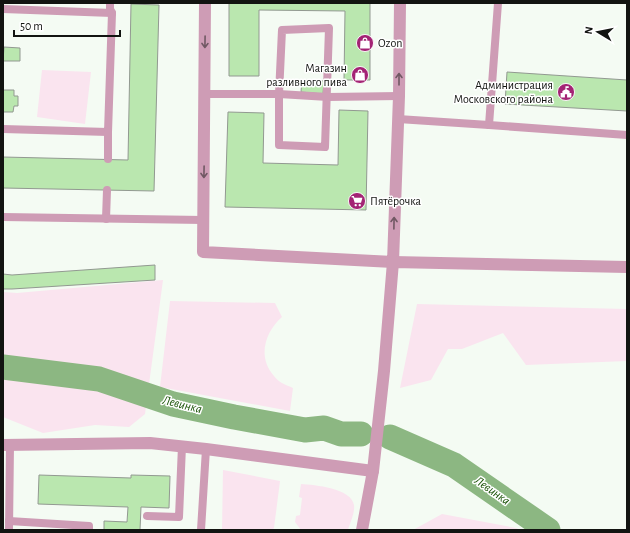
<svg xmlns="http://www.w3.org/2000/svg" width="630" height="533" font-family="'Alegreya Sans',sans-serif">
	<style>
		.green { fill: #fae4ef }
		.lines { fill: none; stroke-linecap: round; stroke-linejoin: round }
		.river { stroke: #8cb782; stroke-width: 25 }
		.building { fill: #bae7af; stroke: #929991 }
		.service { stroke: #ce9cb5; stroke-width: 8 }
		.minor { stroke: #ce9cb5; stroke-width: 12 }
		.tertiary { stroke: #ce9cb5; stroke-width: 12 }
		.oneway { stroke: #705863 }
		.labels { text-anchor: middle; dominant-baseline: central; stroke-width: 3; stroke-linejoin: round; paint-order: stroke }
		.poi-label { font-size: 12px; fill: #121411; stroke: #fff; text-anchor: start }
		.water-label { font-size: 13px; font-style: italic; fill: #195206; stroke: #fff }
	</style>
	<rect width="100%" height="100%" fill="#f4fbf3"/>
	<g class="green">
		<polygon points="42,70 91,72 85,124 37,117"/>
		<polygon points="163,280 145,414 129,427 95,425 43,433 3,417 3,292 17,293"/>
		<path d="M 170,301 L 275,303 L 282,317 C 265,332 257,357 274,376 C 278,382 286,385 293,388 L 290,411 L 160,387 Z"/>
		<polygon points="417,304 627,309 627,361 526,365 503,333 462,349 448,349 431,380 400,388"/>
		<polygon points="223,470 280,481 274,528 272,530 222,530"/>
		<path d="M 301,484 C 315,485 351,488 354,505 C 355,513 350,523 348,530 L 301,530 L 295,522 L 296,516 L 300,515 L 302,498 L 299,497 Z"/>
		<polygon points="442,514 516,528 521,530 413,530"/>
	</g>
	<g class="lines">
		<g class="river">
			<polyline points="3,367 99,379 173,404 234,417 305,430 324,428 341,434 361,434"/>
			<polyline points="390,437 454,465 548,530"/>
		</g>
	</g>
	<g class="building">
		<polygon points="229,3 370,3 370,80 344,80 345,11 259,10 259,76 229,76"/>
		<polygon points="131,4 159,5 154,191 3,188 3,157 128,160"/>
		<polygon points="4,47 20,48 20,61 3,61"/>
		<polygon points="507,72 627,80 627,111 505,104"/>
		<polygon points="302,80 324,81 323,94 301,92"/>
		<polygon points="3,90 14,90 14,96 18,96 18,106 14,106 13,112 3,112"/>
		<polygon points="339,110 368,111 366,210 225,207 228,112 264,113 263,163 338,165"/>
		<polygon points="155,265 155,280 12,289 3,289 3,274 12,275"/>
		<polygon points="39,475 131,478 131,475 170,476 169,508 141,507 140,530 104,530 104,521 127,522 128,507 38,504"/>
	</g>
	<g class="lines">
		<g class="service">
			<polyline points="3,9 112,13 110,9 110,3"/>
			<polygon points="329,28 325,147 279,145 279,94 282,30"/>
			<polyline points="205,94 279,94 328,97 399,96"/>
			<polyline points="398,119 489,125 498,3"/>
			<polyline points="489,125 627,135"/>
			<polyline points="3,129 108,132 112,13"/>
			<polyline points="108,159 108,132"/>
			<polyline points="3,217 203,220"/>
			<polyline points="106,219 107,190"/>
			<polyline points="147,516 179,517 182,446"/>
			<polyline points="9,521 89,526 89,530"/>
			<polyline points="9,530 10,445"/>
			<polyline points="201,530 206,449"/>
		</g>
		<polyline class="minor" points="205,3 203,252 393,262 399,96 400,3"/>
		<g class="tertiary">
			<polyline points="3,445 150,443 206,449 373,471"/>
			<polyline points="362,530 373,471 384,371 393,262 627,267"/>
		</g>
	</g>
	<defs><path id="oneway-shaft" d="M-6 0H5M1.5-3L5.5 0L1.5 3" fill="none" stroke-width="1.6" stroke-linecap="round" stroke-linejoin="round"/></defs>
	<g class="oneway">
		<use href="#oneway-shaft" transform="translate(205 42) rotate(91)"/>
		<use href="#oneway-shaft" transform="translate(399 79) rotate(-90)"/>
		<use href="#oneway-shaft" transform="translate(204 172) rotate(91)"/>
		<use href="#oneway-shaft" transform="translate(394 223) rotate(-89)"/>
	</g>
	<defs>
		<g id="shop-disc" transform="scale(0.9)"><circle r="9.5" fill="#a32374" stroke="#fff"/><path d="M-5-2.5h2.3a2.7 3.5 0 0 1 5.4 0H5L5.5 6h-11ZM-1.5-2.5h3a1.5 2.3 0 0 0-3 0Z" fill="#fff"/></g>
		<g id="civic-disc" transform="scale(0.9)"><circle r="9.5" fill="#a32374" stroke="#fff"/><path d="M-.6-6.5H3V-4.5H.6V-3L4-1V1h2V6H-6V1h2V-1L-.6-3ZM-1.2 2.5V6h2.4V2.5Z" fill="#fff"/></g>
		<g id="supermarket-disc" transform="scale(0.9)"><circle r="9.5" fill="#a32374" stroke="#fff"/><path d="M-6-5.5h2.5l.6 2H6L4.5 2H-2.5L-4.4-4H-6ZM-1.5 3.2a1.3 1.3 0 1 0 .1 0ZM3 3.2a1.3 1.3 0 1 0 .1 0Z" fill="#fff"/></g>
	</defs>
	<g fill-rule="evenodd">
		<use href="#shop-disc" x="365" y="43"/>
		<use href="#shop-disc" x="360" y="75"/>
		<use href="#civic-disc" x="566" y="92"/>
		<use href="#supermarket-disc" x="357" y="201"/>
	</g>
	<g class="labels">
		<g class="poi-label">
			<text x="378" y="43">Ozon</text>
			<text x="347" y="68" text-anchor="end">Магазин<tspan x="347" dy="14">разливного пива</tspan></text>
			<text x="553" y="85" text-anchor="end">Администрация<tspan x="553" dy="14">Московского района</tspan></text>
			<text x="370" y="201">Пятёрочка</text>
		</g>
		<g class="water-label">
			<text transform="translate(182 405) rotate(14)">Левинка</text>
			<text transform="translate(492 491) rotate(35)">Левинка</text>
		</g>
	</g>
	<rect width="630" height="533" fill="none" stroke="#121411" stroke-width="8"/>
	<g transform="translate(598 32) rotate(280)" stroke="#ffffff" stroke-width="3" paint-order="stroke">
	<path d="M0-3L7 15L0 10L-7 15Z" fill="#121411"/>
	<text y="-6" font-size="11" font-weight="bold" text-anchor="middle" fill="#121411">N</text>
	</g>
	<path d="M14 30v6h106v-6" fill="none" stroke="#121411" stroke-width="2"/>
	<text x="20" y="30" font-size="12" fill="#121411" stroke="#ffffff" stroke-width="3" paint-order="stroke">50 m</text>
</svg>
